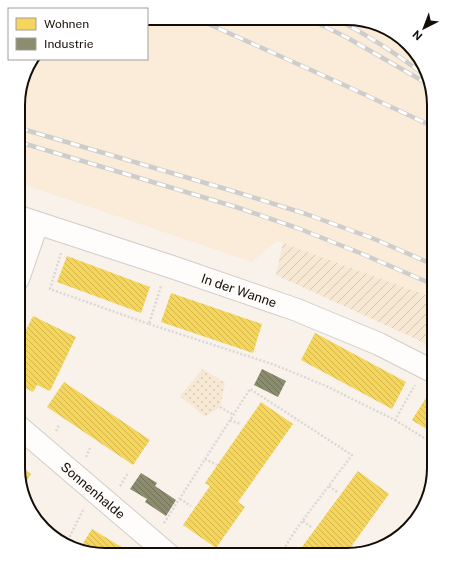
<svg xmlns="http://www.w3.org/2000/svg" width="452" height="573" font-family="'Public Sans',sans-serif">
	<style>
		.built { fill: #faecd9 }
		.park { fill: url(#park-dots) }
		.garden { fill: url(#garden-furrows) }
		.homes { fill: url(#homes-back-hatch) }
		.industry { fill: url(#industry-back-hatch) }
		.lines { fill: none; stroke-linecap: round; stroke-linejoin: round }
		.minor-casing { stroke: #d3cdc6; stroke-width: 24 }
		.path { stroke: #dad8d7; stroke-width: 2.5; stroke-dasharray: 2 2; stroke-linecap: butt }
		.minor { stroke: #fefdfc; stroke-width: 22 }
		.rail-casing { stroke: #cfcdcb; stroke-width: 4.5 }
		.rail { stroke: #fff; stroke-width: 3; stroke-dasharray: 9; stroke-linecap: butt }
		.labels { text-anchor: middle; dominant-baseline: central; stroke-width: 4; stroke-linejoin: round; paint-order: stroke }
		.street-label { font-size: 13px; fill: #140e07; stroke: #fff }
		.rim { fill: none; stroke: #140e07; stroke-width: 2 }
	</style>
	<defs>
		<pattern id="park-dots" width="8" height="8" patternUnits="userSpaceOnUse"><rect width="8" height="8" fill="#f7e8d4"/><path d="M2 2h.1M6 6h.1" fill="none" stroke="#d3c6b4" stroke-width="1.8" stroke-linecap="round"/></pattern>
		<pattern id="garden-furrows" width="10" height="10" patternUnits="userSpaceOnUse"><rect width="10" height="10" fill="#f7e8d4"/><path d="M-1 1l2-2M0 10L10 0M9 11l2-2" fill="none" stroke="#d3c6b4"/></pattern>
		<pattern id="homes-back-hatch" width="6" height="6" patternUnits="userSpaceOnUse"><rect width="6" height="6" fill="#f6d55c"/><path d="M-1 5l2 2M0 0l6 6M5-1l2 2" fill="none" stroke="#d2b64e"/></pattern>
		<pattern id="industry-back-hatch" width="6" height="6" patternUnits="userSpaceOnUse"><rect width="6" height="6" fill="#8c8c6e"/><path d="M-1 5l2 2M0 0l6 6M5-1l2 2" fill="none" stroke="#717158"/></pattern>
	</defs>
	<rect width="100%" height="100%" fill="#f8f2eb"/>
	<polygon class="built" points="358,19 395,33 422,62 434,105 434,298 277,241 252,262 19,183 19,94 30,62 32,59 147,59 147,22"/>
	<polygon class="park" points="203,369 225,383 220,407 205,417 180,396"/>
	<polygon class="garden" points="283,243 434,298 434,349 416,339 276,275"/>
	<g class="homes">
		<polygon points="67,256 150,287 141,313 57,282"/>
		<polygon points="171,293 262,324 253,353 161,322"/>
		<polygon points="33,316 76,337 50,391 37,385 33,392 18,384 18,346"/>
		<polygon points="315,333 406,382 392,409 301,360"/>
		<polygon points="64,382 150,440 133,465 47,407"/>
		<polygon points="431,390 434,392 434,434 412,420"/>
		<polygon points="261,402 293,424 238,502 245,507 216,548 183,525 210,486 205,483"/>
		<polygon points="18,465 31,474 23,487 18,468"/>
		<polygon points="358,471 389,494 345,555 304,555 299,551"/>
		<polygon points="92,529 123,548 119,555 99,555 80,548"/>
	</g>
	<g class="industry">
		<polygon points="262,369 286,381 278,397 254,385"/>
		<polygon points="141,473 157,483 155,486 176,500 166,516 145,502 147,499 130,489"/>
	</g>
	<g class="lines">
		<g class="minor-casing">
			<g id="minor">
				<path id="s1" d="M 19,217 L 172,267 L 297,310 L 379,344 L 434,372"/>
				<polyline points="18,279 37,224"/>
				<path id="s2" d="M 18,426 L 169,555"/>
			</g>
		</g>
		<g class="path">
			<polyline points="61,253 50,289 149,324 161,286"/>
			<polyline points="149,324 275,365 326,386 395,420 415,385"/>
			<polyline points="220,407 234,415"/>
			<polyline points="230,420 240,424"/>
			<polyline points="395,420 434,444"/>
			<polyline points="56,431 59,425"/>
			<polyline points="86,457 90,448"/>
			<polyline points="205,459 217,465"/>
			<polyline points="120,486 128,473"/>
			<polyline points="329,486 337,492"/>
			<polyline points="180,499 191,506"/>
			<polyline points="303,521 311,527"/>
			<polyline points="164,523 250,389 352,455 297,528 280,555"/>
			<polyline points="66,544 84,508"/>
		</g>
		<use href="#minor" class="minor"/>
		<g class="rail-casing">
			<g id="rail">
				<polyline points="309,19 346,37 428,84"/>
				<path d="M 336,19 C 368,35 398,55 426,76"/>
				<polyline points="202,21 342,84 434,127"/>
				<polyline points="19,128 236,192 306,214 372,238 434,265"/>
				<polyline points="19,142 236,207 300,229 360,253 434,285"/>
			</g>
		</g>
		<use href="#rail" class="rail"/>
	</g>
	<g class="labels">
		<g class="street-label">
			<text stroke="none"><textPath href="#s1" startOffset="232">In der Wanne</textPath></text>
			<text stroke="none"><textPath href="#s2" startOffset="99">Sonnenhalde</textPath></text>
		</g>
	</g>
	<path d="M0 0H452V573H0ZM105 25H347A80 80 0 0 1 427 105V468A80 80 0 0 1 347 548H105A80 80 0 0 1 25 468V105A80 80 0 0 1 105 25Z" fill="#fff" fill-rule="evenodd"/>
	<path class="rim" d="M105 25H347A80 80 0 0 1 427 105V468A80 80 0 0 1 347 548H105A80 80 0 0 1 25 468V105A80 80 0 0 1 105 25Z"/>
	<rect x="8" y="8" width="140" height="52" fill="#ffffff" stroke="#a19f9c"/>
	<rect x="16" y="18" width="20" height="12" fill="#f6d55c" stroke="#a19f9c"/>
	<text x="44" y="28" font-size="12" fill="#140e07">Wohnen</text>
	<rect x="16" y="38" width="20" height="12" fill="#8c8c6e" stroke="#a19f9c"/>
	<text x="44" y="48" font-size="12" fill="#140e07">Industrie</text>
	<g transform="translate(424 28) rotate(222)" stroke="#ffffff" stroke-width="3" paint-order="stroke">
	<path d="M0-3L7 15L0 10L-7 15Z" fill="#140e07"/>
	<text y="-6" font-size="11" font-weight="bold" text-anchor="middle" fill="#140e07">N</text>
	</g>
</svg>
